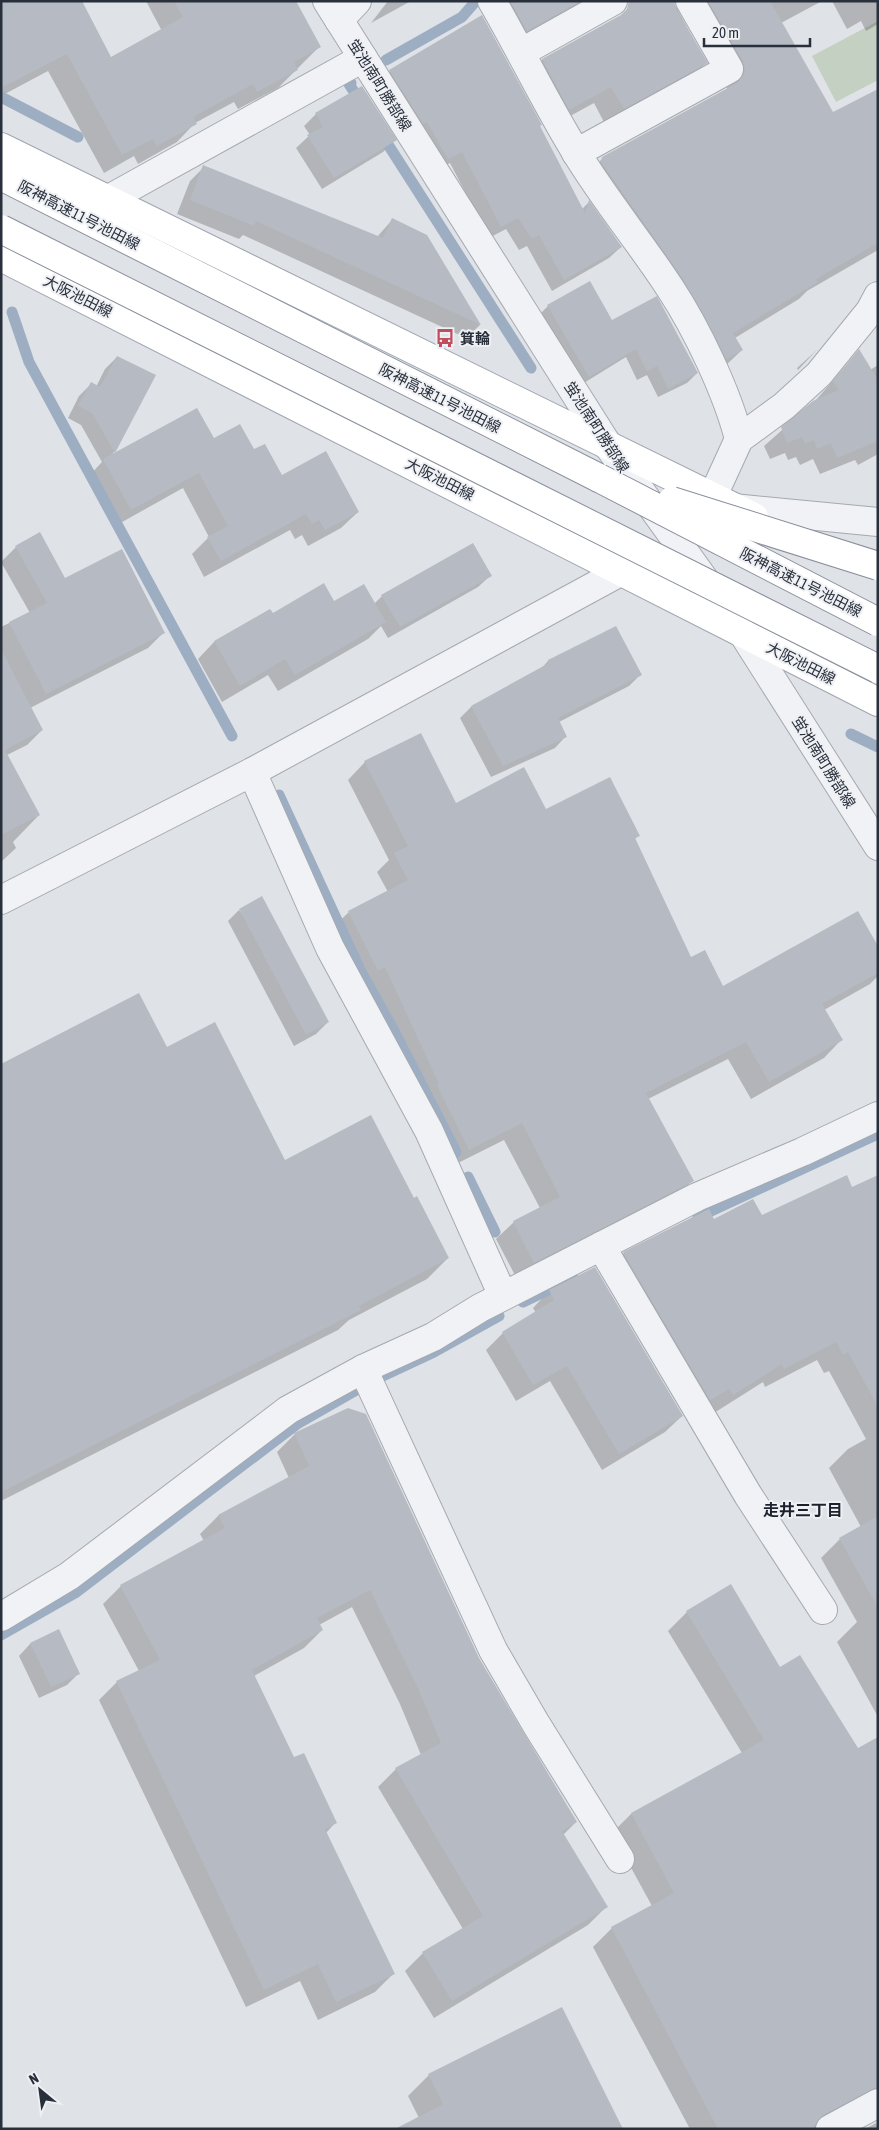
<svg xmlns="http://www.w3.org/2000/svg" width="879" height="2130" font-family="'Asap Condensed','Noto Sans JP',sans-serif">
	<style>
		.green { fill: #c4d0c1 }
		.shadow { fill: #0003 }
		.lines { fill: none; stroke-linecap: round; stroke-linejoin: round }
		.stream { stroke: #9daec3; stroke-width: 11 }
		.building { fill: #b6bbc3 }
		.minor-casing { stroke: #a5a9b0; stroke-width: 30 }
		.major-casing { stroke: #9fa6b1; stroke-width: 30 }
		.highway-casing { stroke: #888f9c; stroke-width: 30 }
		.minor { stroke: #f1f2f5; stroke-width: 28 }
		.major { stroke: #fff; stroke-width: 28 }
		.highway { stroke: #fff; stroke-width: 28 }
		.highway-bridge-casing { stroke: #888f9c; stroke-width: 30; stroke-linecap: butt }
		.highway-bridge { stroke: #fff; stroke-width: 28 }
		.labels { text-anchor: middle; dominant-baseline: central; stroke-width: 4; stroke-linejoin: round; paint-order: stroke }
		.street-label { font-size: 15px; fill: #29303c; stroke: #eef0f4 }
		.poi-label { font-size: 15px; font-weight: bold; fill: #29303c; stroke: #eef0f4; text-anchor: start }
		.neighbourhood-label { font-size: 16px; font-weight: bold; fill: #1b212d; stroke: #eef0f4 }
	</style>
	<rect width="100%" height="100%" fill="#dfe2e6"/>
	<polygon class="green" points="878,21 878,80 836,102 812,56"/>
	<g class="shadow">
		<polygon points="1,1 111,59 162,31 146,1 294,1 319,47 278,88 238,109 234,102 195,123 177,142 138,164 134,156 104,173 48,71 1,96"/>
		<polygon points="388,1 411,1 371,23"/>
		<polygon points="589,1 515,44 498,14 510,1"/>
		<polygon points="647,1 822,1 781,23 832,113 878,91 878,250 807,291 799,299 735,338 742,350 724,367 585,176 603,158 727,89 726,79 680,4 674,3 706,63 689,80 606,126 594,103 552,126 525,77 542,60"/>
		<polygon points="832,1 878,1 878,24 866,31 861,21 847,29"/>
		<polygon points="390,71 539,127 582,209 589,202 621,247 609,258 552,291 527,246 519,250 506,229 489,238 450,163 436,170 378,83"/>
		<polygon points="316,114 395,140 383,152 322,189 296,148 310,135 304,126"/>
		<polygon points="204,167 377,237 392,220 427,236 480,325 466,338 243,235 239,239 177,214 190,181"/>
		<polygon points="548,306 611,322 697,373 687,383 658,397 647,375 637,380 626,357 579,386 538,316"/>
		<polygon points="818,349 814,353 798,370 797,368"/>
		<polygon points="859,351 870,370 878,365 878,454 858,465 855,460 820,474 813,459 800,465 796,457 788,460 785,453 770,459 764,446 816,400"/>
		<polygon points="117,357 154,376 114,452 110,457 213,440 254,451 282,477 358,512 341,528 308,546 302,535 295,539 290,530 204,577 192,554 209,537 183,488 115,526 88,477 102,462 81,425 68,418 79,396 91,384 96,387 105,369"/>
		<polygon points="16,547 65,579 163,633 148,648 30,708 42,730 27,745 7,755 39,815 13,842 16,848 1,862 1,627 30,613 1,562"/>
		<polygon points="490,576 478,587 388,638 381,626 368,639 278,691 268,675 222,702 198,659 214,642 269,610 272,615 334,603 374,604 382,596"/>
		<polygon points="616,627 640,675 629,686 559,722 566,736 555,748 491,777 460,718 471,707 540,670 548,661"/>
		<polygon points="365,762 456,805 546,811 639,835 635,839 691,959 722,988 878,949 878,976 870,984 824,1010 841,1040 824,1058 751,1099 728,1059 648,1099 692,1181 675,1199 517,1279 496,1239 514,1222 540,1208 504,1140 452,1166 367,984 361,987 331,929 349,912 388,892 377,872 389,860 348,780"/>
		<polygon points="239,910 328,1022 316,1034 294,1046 228,921"/>
		<polygon points="166,1049 284,1162 414,1199 448,1258 427,1279 349,1320 338,1330 1,1501 1,1065"/>
		<polygon points="878,1176 878,1717 837,1642 857,1622 821,1558 840,1539 861,1527 829,1468 848,1449 866,1439 829,1371 824,1373 817,1360 765,1387 763,1382 714,1413 605,1272 624,1253 708,1211 714,1221 761,1217 851,1188"/>
		<polygon points="595,1268 682,1416 665,1432 602,1470 550,1381 516,1401 486,1350 503,1333 536,1313 533,1308 549,1291"/>
		<polygon points="295,1434 478,1658 576,1822 563,1835 606,1907 588,1925 434,2018 405,1971 423,1953 463,1929 378,1787 396,1769 421,1755 400,1704 352,1607 319,1625 322,1630 304,1648 254,1676 294,1759 336,1822 326,1833 393,1974 375,1992 318,2020 300,1981 246,2007 99,1700 117,1682 139,1671 103,1604 121,1586 204,1541 200,1534 218,1516 289,1478 277,1452"/>
		<polygon points="687,1612 779,1669 858,1749 878,1844 878,2101 850,2108 814,2129 690,2129 593,1947 612,1928 652,1906 612,1833 631,1814 742,1753 668,1631"/>
		<polygon points="58,1630 79,1673 67,1685 39,1698 19,1656 30,1644"/>
		<polygon points="429,2075 622,2129 419,2118 408,2096"/>
		<polygon points="876,2123 878,2129 865,2129"/>
	</g>
	<g class="lines">
		<g class="stream">
			<polyline points="386,60 462,17 476,1"/>
			<polyline points="351,83 349,84 362,104"/>
			<polyline points="1,97 78,137"/>
			<polyline points="380,132 531,368"/>
			<polyline points="12,312 29,362 232,736"/>
			<polyline points="851,734 878,747"/>
			<polyline points="279,795 361,972 393,1029 456,1152"/>
			<polyline points="468,1177 495,1232"/>
			<polyline points="698,1217 878,1134"/>
			<polyline points="523,1302 573,1278"/>
			<polyline points="1,1635 75,1593 297,1424 372,1381 434,1352 499,1316"/>
		</g>
	</g>
	<g class="building">
		<polygon points="1,1 82,1 111,57 183,17 174,1 296,1 321,47 294,62 298,70 257,92 253,84 193,117 197,124 157,146 153,139 122,155 67,54 1,88"/>
		<polygon points="510,1 581,1 527,31"/>
		<polygon points="629,1 674,1 676,9 708,63 624,109 611,87 569,110 542,59 621,15 627,9"/>
		<polygon points="708,1 770,1 833,112 878,89 878,243 816,279 818,282 733,333 743,350 726,359 683,279 601,162 602,157 737,83 742,77 745,70 743,61"/>
		<polygon points="482,15 542,125 540,126 585,213 589,200 622,247 564,280 539,235 532,239 518,218 501,227 462,152 448,159 427,122 423,124 389,70"/>
		<polygon points="362,86 397,140 334,178 307,135 323,127 315,113"/>
		<polygon points="203,165 383,238 392,218 427,235 481,325 256,221 254,226 190,200"/>
		<polygon points="590,281 612,320 657,296 698,373 668,389 657,366 647,371 636,349 589,377 547,305"/>
		<polygon points="859,349 878,380 878,441 837,458 831,443 817,449 814,440 805,444 802,437 787,443 781,427 813,401 839,390 833,381"/>
		<polygon points="117,356 156,375 115,453 92,413 78,406 91,382 100,387"/>
		<polygon points="197,408 214,438 240,424 254,449 265,444 282,475 326,451 359,512 325,530 319,520 312,524 306,514 221,561 207,537 228,526 199,473 131,510 103,459"/>
		<polygon points="40,532 65,578 122,549 165,633 46,694 9,622 47,603 15,546"/>
		<polygon points="473,543 492,576 400,627 381,595"/>
		<polygon points="324,583 334,601 364,584 386,622 295,675 285,659 240,686 214,641 270,609 273,613"/>
		<polygon points="616,626 642,675 558,718 567,737 503,766 471,706 549,663 548,660"/>
		<polygon points="1,649 43,730 5,750 40,815 1,835"/>
		<polygon points="421,733 456,803 524,767 546,809 610,777 640,836 635,838 691,957 705,950 723,986 858,911 878,946 878,973 822,1004 843,1040 769,1082 746,1042 646,1093 694,1181 534,1263 513,1221 560,1197 522,1123 469,1150 437,1085 439,1084 385,967 378,971 348,911 408,880 394,853 408,846 364,761"/>
		<polygon points="262,896 329,1022 306,1035 239,909"/>
		<polygon points="139,993 167,1047 215,1022 285,1160 371,1115 414,1198 417,1196 449,1258 359,1306 361,1310 1,1492 1,1064"/>
		<polygon points="847,1175 852,1187 878,1175 878,1407 848,1352 843,1355 836,1342 784,1369 782,1364 733,1395 729,1389 710,1400 623,1252 709,1209 714,1219 753,1199 762,1215"/>
		<polygon points="595,1267 683,1416 619,1454 567,1366 533,1385 502,1332 554,1300 549,1290"/>
		<polygon points="348,1408 366,1414 479,1658 577,1822 562,1831 608,1907 452,2001 422,1952 483,1916 395,1768 441,1743 417,1686 370,1590 317,1618 323,1630 252,1670 294,1757 304,1753 337,1823 325,1829 395,1974 336,2002 318,1964 264,1990 116,1681 160,1660 120,1585 225,1528 218,1515 309,1466 294,1433"/>
		<polygon points="878,1516 878,1608 839,1538"/>
		<polygon points="731,1584 780,1667 800,1655 858,1748 878,1737 878,2087 823,2115 812,2129 718,2129 611,1927 674,1893 631,1813 764,1740 686,1611"/>
		<polygon points="59,1629 80,1674 51,1687 30,1643"/>
		<polygon points="562,2007 623,2129 395,2129 443,2104 428,2074"/>
	</g>
	<g class="lines">
		<g class="minor-casing">
			<g id="minor">
				<polyline points="327,1 609,447 742,632 878,846"/>
				<path d="M 492,1 C 521,51 546,104 577,154 C 605,200 640,242 670,288 C 697,329 727,392 739,439"/>
				<polyline points="339,20 357,1"/>
				<polyline points="522,52 613,1"/>
				<polyline points="576,153 729,69 690,1"/>
				<polyline points="107,200 363,58"/>
				<polyline points="712,498 739,439 784,406 819,374 870,311 878,296"/>
				<polyline points="733,508 878,522"/>
				<polyline points="252,772 330,948 429,1131 503,1296"/>
				<polyline points="1,900 252,772 622,571"/>
				<polyline points="601,1246 748,1495 823,1610"/>
				<polyline points="363,1369 493,1650 536,1724 620,1859"/>
				<polyline points="1,1617 69,1576 288,1410 363,1369 433,1337 480,1308 697,1197 802,1152 878,1116"/>
				<polyline points="830,2129 878,2103"/>
			</g>
		</g>
		<g class="major-casing">
			<g id="major">
				<polyline points="1,147 754,517"/>
				<polyline points="1,257 878,702"/>
			</g>
		</g>
		<g class="highway-casing">
			<polyline id="highway" points="1,176 599,478"/>
		</g>
		<use href="#minor" class="minor"/>
		<use href="#major" class="major"/>
		<use href="#highway" class="highway"/>
		<g class="highway-bridge-casing">
			<g id="highway-bridge">
				<polyline points="1,229 878,669"/>
				<polyline points="599,478 878,622"/>
				<polyline points="672,501 878,566"/>
			</g>
		</g>
		<use href="#highway-bridge" class="highway-bridge"/>
	</g>
	<defs>
		<g id="bus-bare" transform="scale(1.5)"><path d="M-5-6H5V4H4V6H2V4H-2V6H-4V4H-5ZM-3.5-4V0h7V-4ZM-3.5 1.2v1.5H-2V1.2ZM2 1.2v1.5H3.5V1.2Z" fill="#c04f5d" stroke="#eef0f4" stroke-width="2.5" paint-order="stroke"/></g>
	</defs>
	<g fill-rule="evenodd">
		<use href="#bus-bare" x="445" y="338"/>
	</g>
	<g class="labels">
		<g class="street-label">
			<text transform="translate(380 85) rotate(58)">蛍池南町勝部線</text>
			<text transform="translate(79 215) rotate(27)">阪神高速11号池田線</text>
			<text transform="translate(78 296) rotate(27)">大阪池田線</text>
			<text transform="translate(440 398) rotate(27)">阪神高速11号池田線</text>
			<text transform="translate(597 427) rotate(57)">蛍池南町勝部線</text>
			<text transform="translate(440 479) rotate(27)">大阪池田線</text>
			<text transform="translate(801 582) rotate(27)">阪神高速11号池田線</text>
			<text transform="translate(801 663) rotate(27)">大阪池田線</text>
			<text transform="translate(824 762) rotate(58)">蛍池南町勝部線</text>
		</g>
		<g class="poi-label">
			<text x="460" y="338">箕輪</text>
		</g>
		<g class="neighbourhood-label">
			<text x="803" y="1510">走井三丁目</text>
		</g>
	</g>
	<rect width="879" height="2130" fill="none" stroke="#29303c" stroke-width="5"/>
	<g transform="translate(40 2090) rotate(331)" stroke="#eef0f4" stroke-width="4" paint-order="stroke">
	<path d="M0-4L9 19L0 12L-9 19Z" fill="#29303c"/>
	<text y="-8" font-size="14" font-weight="bold" text-anchor="middle" fill="#29303c">N</text>
	</g>
	<path d="M704 38v8h106v-8" fill="none" stroke="#29303c" stroke-width="2.5"/>
	<text x="712" y="38" font-size="15" fill="#29303c" stroke="#eef0f4" stroke-width="4" paint-order="stroke">20 m</text>
</svg>
